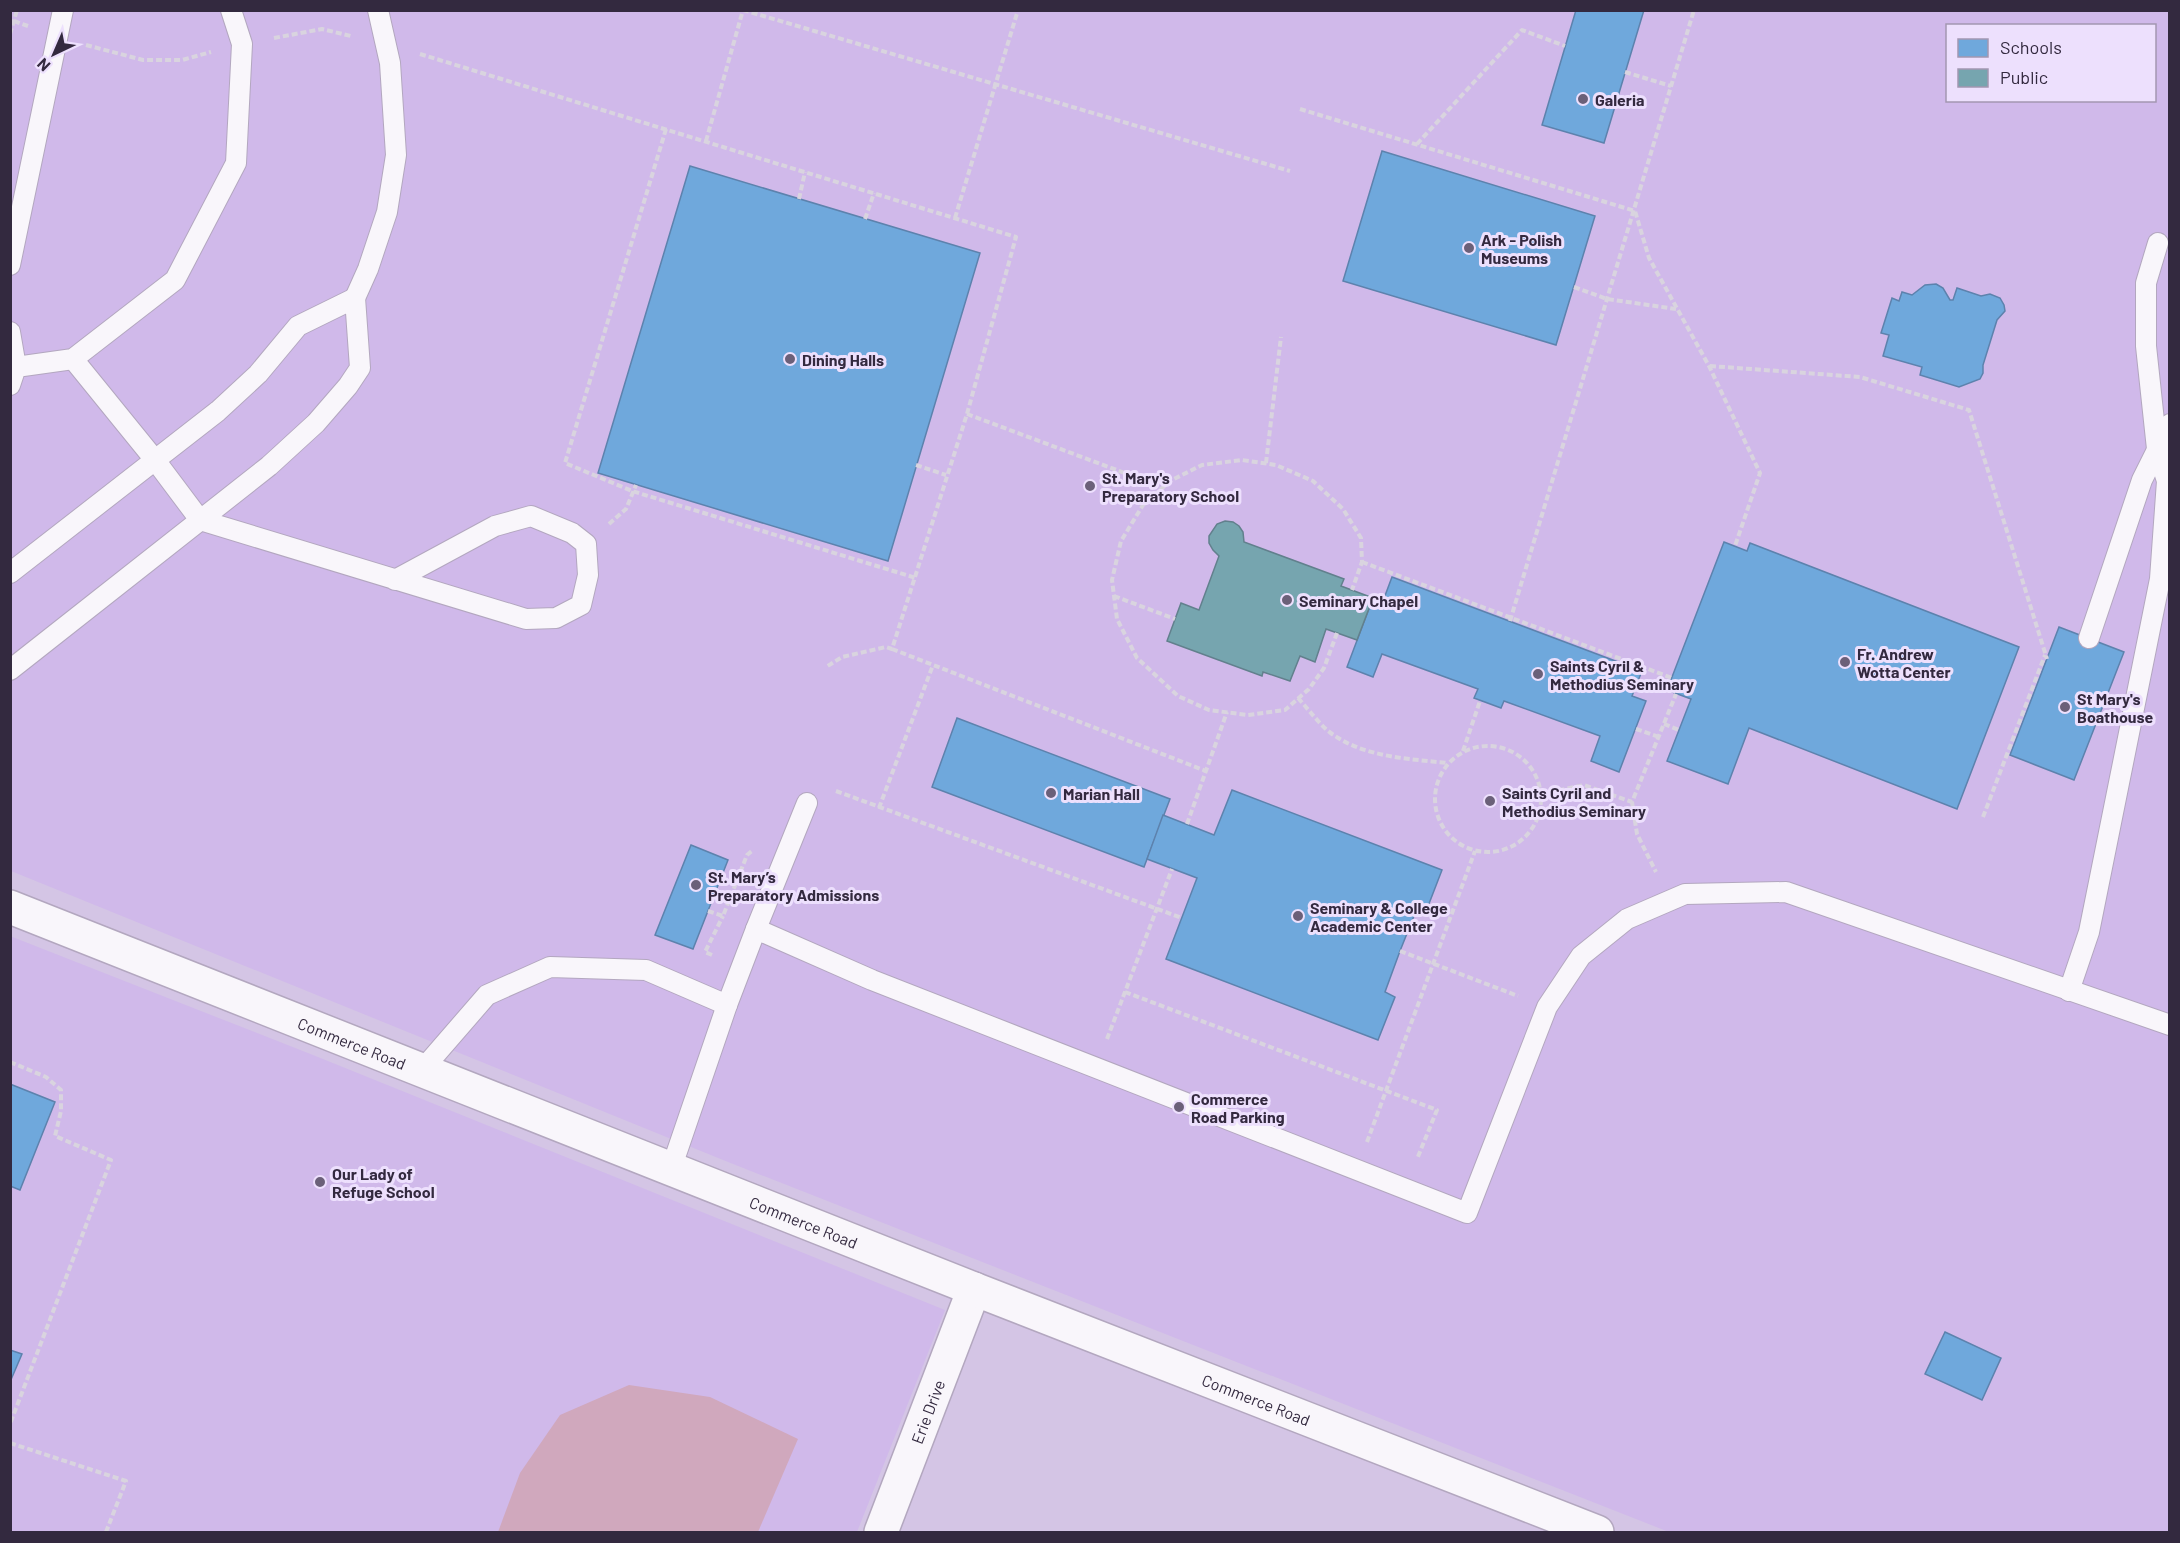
<svg xmlns="http://www.w3.org/2000/svg" width="2180" height="1543" font-family="Barlow,sans-serif">
	<style>
		.built { fill: #d0b9ea; fill-rule: evenodd }
		.green { fill: #d0a8bd }
		.schools { fill: #6fa8dc; stroke: #5d82ad; stroke-width: 1.5 }
		.public { fill: #76a5af; stroke: #62808d; stroke-width: 1.5 }
		.lines { fill: none; stroke-linecap: round; stroke-linejoin: round }
		.service-casing { stroke: #b3a7bf; stroke-width: 22 }
		.minor-casing { stroke: #b3a7bf; stroke-width: 36 }
		.secondary-casing { stroke: #b3a7bf; stroke-width: 36 }
		.path { stroke: #d9d4df; stroke-width: 4; stroke-dasharray: 6 3; stroke-linecap: butt }
		.service { stroke: #f9f6fb; stroke-width: 20 }
		.minor { stroke: #f9f6fb; stroke-width: 33 }
		.secondary { stroke: #f9f6fb; stroke-width: 33 }
		.poi-dot { fill: #6b6079; stroke: #ede0fd; stroke-width: 2 }
		.labels { text-anchor: middle; dominant-baseline: central; stroke-width: 6; stroke-linejoin: round; paint-order: stroke }
		.poi-label { font-size: 16px; font-weight: bold; fill: #33293f; stroke: #ede0fd; text-anchor: start }
		.street-label { font-size: 16px; fill: #33293f; stroke: #ede0fd }
	</style>
	<rect width="100%" height="100%" fill="#d4c5e5"/>
	<g class="built">
		<path d="M 10,11 L 2169,11 L 2169,1532 L 1669,1532 L 728,1162 L 11,871 ZM 1948,26 L 2154,26 L 2154,100 L 1948,100 Z"/>
		<polygon points="10,936 313,1055 945,1310 857,1532 11,1532"/>
	</g>
	<polygon class="green" points="629,1385 710,1397 798,1439 758,1532 498,1532 520,1473 560,1415"/>
	<g class="schools">
		<polygon points="1576,10 1644,10 1604,143 1542,125"/>
		<polygon points="1382,151 1595,216 1556,345 1343,281"/>
		<polygon points="690,166 980,253 888,561 598,473"/>
		<polygon points="1936,284 1943,288 1950,300 1953,300 1957,288 1981,296 1990,294 2000,298 2004,305 2005,311 1997,320 1983,365 1983,373 1980,379 1959,387 1920,375 1922,367 1883,356 1889,335 1881,333 1892,298 1899,301 1902,292 1912,295 1925,285"/>
		<polygon points="1724,542 1747,551 1750,543 2019,647 1957,809 1749,728 1728,784 1667,761 1691,699 1667,690"/>
		<polygon points="1392,577 1642,671 1632,696 1646,701 1619,772 1591,761 1600,736 1504,701 1501,708 1474,698 1478,689 1382,654 1373,677 1347,667 1373,598 1383,601"/>
		<polygon points="2059,627 2124,652 2074,780 2010,755"/>
		<polygon points="957,718 1170,799 1144,867 932,787"/>
		<polygon points="1232,790 1442,870 1425,914 1416,911 1400,951 1385,992 1395,997 1378,1040 1166,959 1197,878 1147,859 1163,815 1214,835"/>
		<polygon points="691,845 728,860 693,949 655,935"/>
		<polygon points="10,1084 55,1102 20,1190 10,1186"/>
		<polygon points="1945,1332 2001,1358 1982,1400 1925,1374"/>
		<polygon points="10,1350 22,1354 10,1382"/>
	</g>
	<polygon class="public" points="1225,521 1233,522 1239,526 1243,532 1244,542 1344,579 1341,586 1373,598 1357,640 1326,629 1315,662 1300,656 1290,681 1263,672 1262,676 1167,641 1181,603 1199,610 1219,556 1213,550 1209,543 1209,536 1217,524"/>
	<g class="lines">
		<g class="service-casing">
			<g id="service">
				<polyline points="10,265 63,10"/>
				<polyline points="355,298 368,269 387,212 396,155 390,63 378,10"/>
				<polyline points="10,332 16,367"/>
				<polyline points="73,359 155,460 200,520 526,619 556,618 581,605 588,575 586,544 572,533 531,516 495,526 395,580"/>
				<polyline points="10,385 16,367 73,359 175,280 236,163 242,44 231,10"/>
				<polyline points="10,573 218,411 258,374 298,326 355,298 360,368 348,386 316,423 269,466 10,670"/>
				<polyline points="2089,638 2142,480 2170,424"/>
				<polyline points="756,929 807,803"/>
				<polyline points="2069,991 2089,932 2160,579 2167,481 2157,449 2146,346 2146,283 2158,243"/>
				<polyline points="422,1070 487,995 550,967 646,970 727,1005"/>
				<polyline points="671,1169 727,1005 756,929 872,980 1467,1213 1547,1007 1581,956 1627,919 1685,894 1786,892 2170,1025"/>
			</g>
		</g>
		<g class="minor-casing">
			<g id="minor">
				<path id="s1" d="M 881,1532 L 974,1289"/>
			</g>
		</g>
		<g class="secondary-casing">
			<g id="secondary">
				<path id="s2" d="M 10,907 L 974,1289 L 1597,1532"/>
			</g>
		</g>
		<g class="path">
			<polyline points="743,10 1290,171"/>
			<polyline points="14,21 28,26"/>
			<polyline points="10,34 17,10"/>
			<polyline points="274,38 322,29 351,36"/>
			<polyline points="86,45 143,60 182,60 211,52"/>
			<polyline points="420,54 1016,237 967,414 892,649 886,647 842,657 826,667"/>
			<polyline points="1625,72 1671,86"/>
			<polyline points="1300,109 1635,211 1649,258 1709,366 1760,473 1735,546"/>
			<polyline points="666,129 565,463 632,491 916,578"/>
			<polyline points="706,141 743,10"/>
			<polyline points="1417,144 1522,30 1565,46"/>
			<polyline points="799,199 805,172"/>
			<polyline points="955,218 1018,10"/>
			<polyline points="865,219 874,193"/>
			<polyline points="1574,287 1607,299 1676,309"/>
			<polyline points="1710,366 1860,377 1969,410 2047,659"/>
			<polyline points="967,414 1146,481 1162,489"/>
			<polyline points="1266,463 1281,337"/>
			<polyline points="916,465 946,475"/>
			<polyline points="609,524 626,509 636,485"/>
			<polyline points="1362,562 1672,678"/>
			<polyline points="1114,596 1175,619"/>
			<polyline points="1510,621 1694,10"/>
			<polyline points="1337,633 1324,668 1309,689 1285,710 1248,715 1209,710 1178,696 1137,658 1117,619 1112,580 1121,541 1143,505 1170,481 1202,465 1242,460 1276,465 1313,481 1343,509 1361,538 1362,562 1352,590"/>
			<polyline points="892,649 1206,771"/>
			<path d="M 1298,698 C 1308,709 1317,721 1327,730 C 1359,757 1409,759 1448,763"/>
			<polyline points="1664,724 1679,730"/>
			<polyline points="1636,729 1659,737"/>
			<circle cx="1488" cy="799" r="53"/>
			<polyline points="1463,751 1480,701"/>
			<polyline points="836,791 1182,918"/>
			<polyline points="1541,794 1584,785 1632,802 1676,694"/>
			<polyline points="1632,802 1637,834 1656,872"/>
			<polyline points="879,808 933,665"/>
			<polyline points="1983,817 2045,655"/>
			<polyline points="1187,824 1227,712"/>
			<polyline points="708,911 723,916 747,855 753,850"/>
			<polyline points="1400,951 1518,996"/>
			<polyline points="712,955 705,952 723,916"/>
			<polyline points="1125,992 1437,1110 1417,1159"/>
			<polyline points="1107,1039 1172,869"/>
			<polyline points="10,1062 46,1077 61,1090 61,1111 55,1136 111,1160 10,1424"/>
			<polyline points="1367,1142 1475,851"/>
			<polyline points="10,1443 126,1481 106,1532"/>
		</g>
		<use href="#service" class="service"/>
		<use href="#minor" class="minor"/>
		<use href="#secondary" class="secondary"/>
	</g>
	<g class="poi-dot">
		<circle cx="1583" cy="99" r="6"/>
		<circle cx="1469" cy="248" r="6"/>
		<circle cx="790" cy="359" r="6"/>
		<circle cx="1090" cy="486" r="6"/>
		<circle cx="1287" cy="600" r="6"/>
		<circle cx="1845" cy="662" r="6"/>
		<circle cx="1538" cy="674" r="6"/>
		<circle cx="2065" cy="707" r="6"/>
		<circle cx="1051" cy="793" r="6"/>
		<circle cx="1490" cy="801" r="6"/>
		<circle cx="696" cy="885" r="6"/>
		<circle cx="1298" cy="916" r="6"/>
		<circle cx="1179" cy="1107" r="6"/>
		<circle cx="320" cy="1182" r="6"/>
	</g>
	<g class="labels">
		<g class="poi-label">
			<text x="1595" y="99">Galeria</text>
			<text x="1481" y="239">Ark - Polish<tspan x="1481" dy="18">Museums</tspan></text>
			<text x="802" y="359">Dining Halls</text>
			<text x="1102" y="477">St. Mary's<tspan x="1102" dy="18">Preparatory School</tspan></text>
			<text x="1299" y="600">Seminary Chapel</text>
			<text x="1857" y="653">Fr. Andrew<tspan x="1857" dy="18">Wotta Center</tspan></text>
			<text x="1550" y="665">Saints Cyril &amp;<tspan x="1550" dy="18">Methodius Seminary</tspan></text>
			<text x="2077" y="698">St Mary's<tspan x="2077" dy="18">Boathouse</tspan></text>
			<text x="1502" y="792">Saints Cyril and<tspan x="1502" dy="18">Methodius Seminary</tspan></text>
			<text x="1063" y="793">Marian Hall</text>
			<text x="708" y="876">St. Mary’s<tspan x="708" dy="18">Preparatory Admissions</tspan></text>
			<text x="1310" y="907">Seminary &amp; College<tspan x="1310" dy="18">Academic Center</tspan></text>
			<text x="1191" y="1098">Commerce<tspan x="1191" dy="18">Road Parking</tspan></text>
			<text x="332" y="1173">Our Lady of<tspan x="332" dy="18">Refuge School</tspan></text>
		</g>
		<g class="street-label">
			<text stroke="none"><textPath href="#s2" startOffset="368">Commerce Road</textPath></text>
			<text stroke="none"><textPath href="#s2" startOffset="854">Commerce Road</textPath></text>
			<text stroke="none"><textPath href="#s2" startOffset="1340">Commerce Road</textPath></text>
			<text stroke="none"><textPath href="#s1" startOffset="129">Erie Drive</textPath></text>
		</g>
	</g>
	<rect width="2180" height="1543" fill="none" stroke="#33293f" stroke-width="24"/>
	<rect x="1946" y="24" width="210" height="78" fill="#ede0fd" stroke="#a397b1" stroke-width="1.5"/>
	<rect x="1958" y="39" width="30" height="18" fill="#6fa8dc" stroke="#a397b1" stroke-width="1.5"/>
	<text x="2000" y="54" font-size="18" fill="#33293f">Schools</text>
	<rect x="1958" y="69" width="30" height="18" fill="#76a5af" stroke="#a397b1" stroke-width="1.5"/>
	<text x="2000" y="84" font-size="18" fill="#33293f">Public</text>
	<g transform="translate(54 54) rotate(224)" stroke="#ede0fd" stroke-width="4.5" paint-order="stroke">
	<path d="M0-4.5L10 22L0 15L-10 22Z" fill="#33293f"/>
	<text y="-9" font-size="16" font-weight="bold" text-anchor="middle" fill="#33293f">N</text>
	</g>
</svg>
